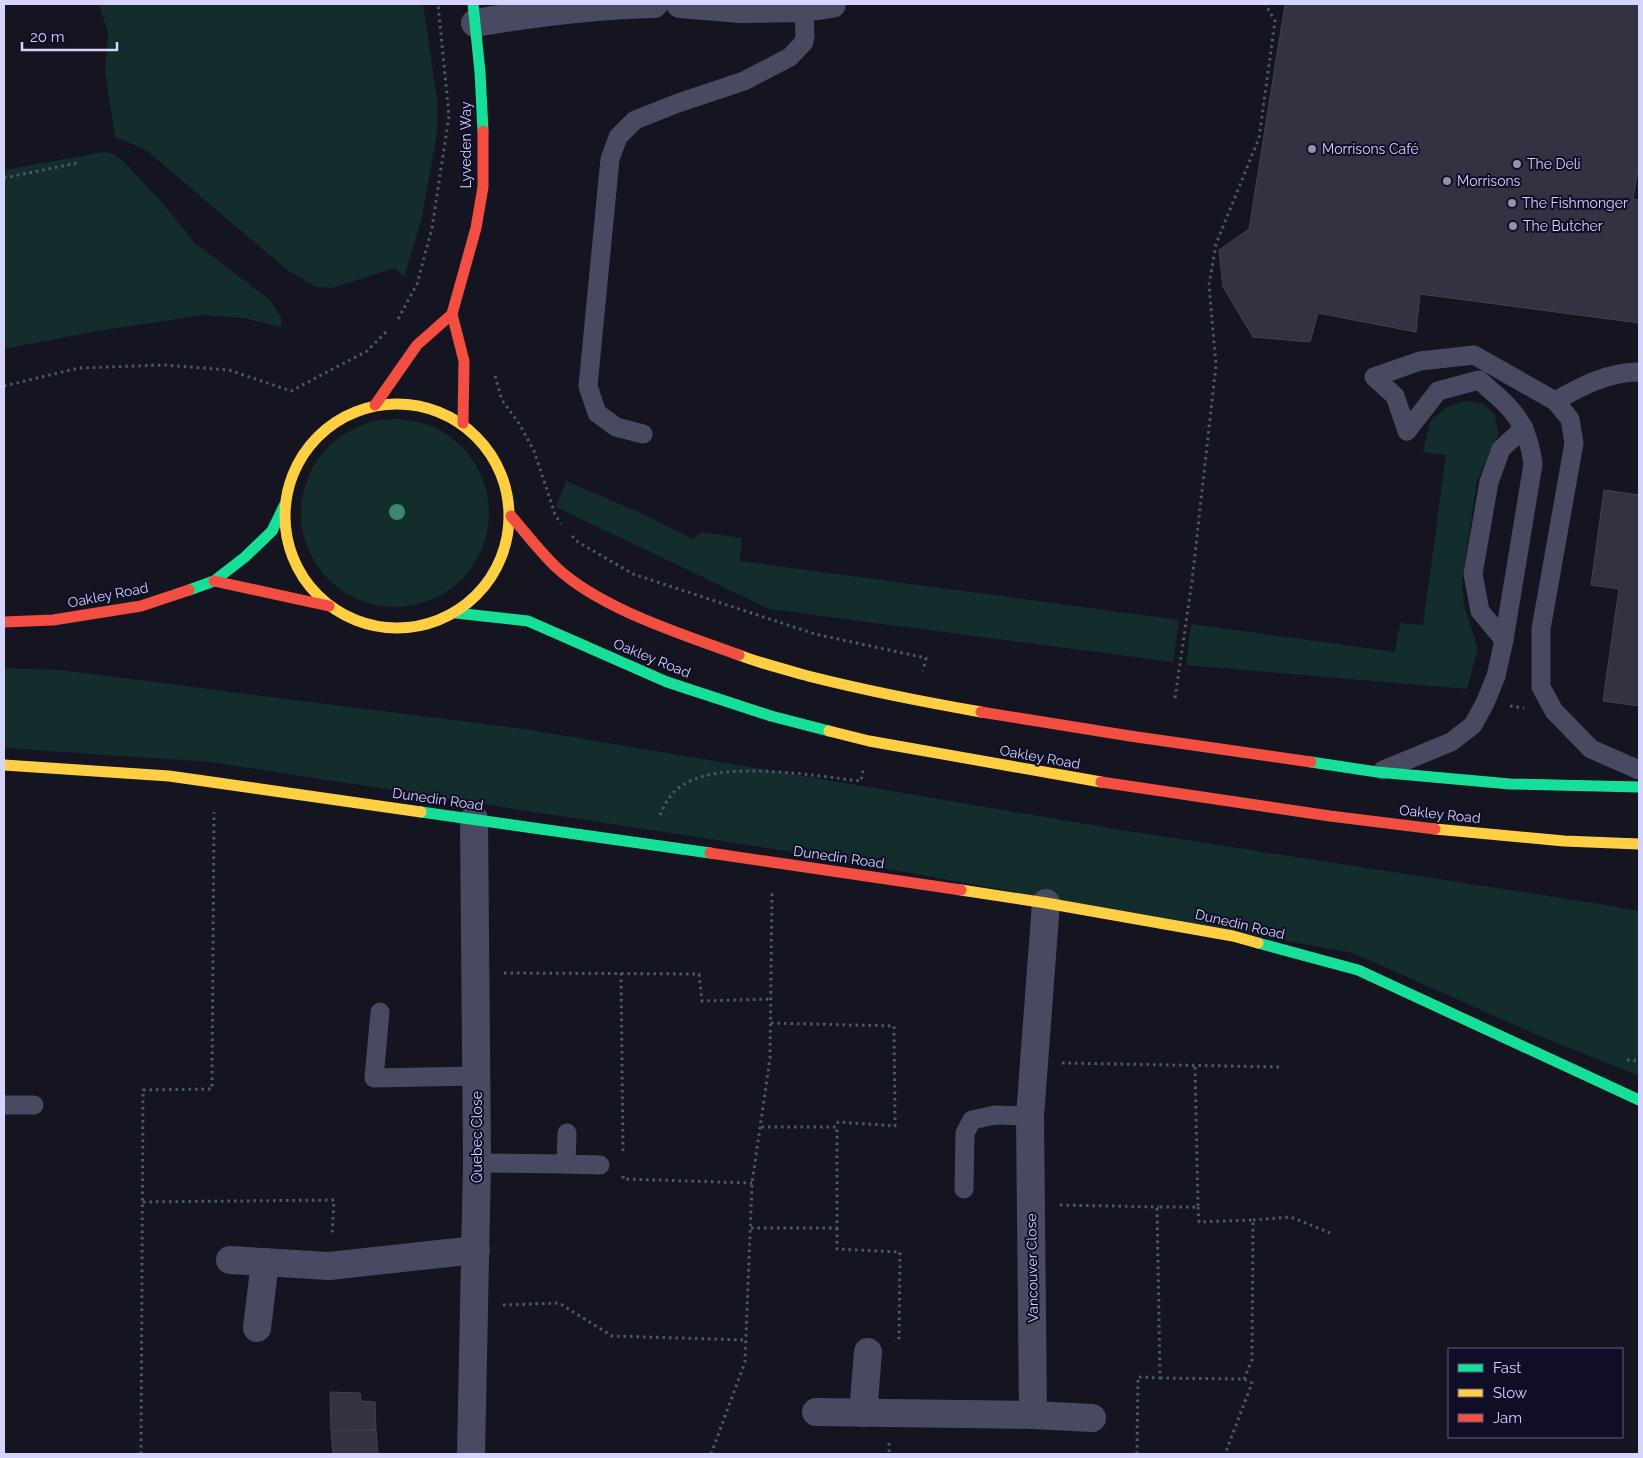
<svg xmlns="http://www.w3.org/2000/svg" width="1643" height="1458" font-family="Raleway,sans-serif">
	<style>
		.green { fill: #122d2b }
		.building { fill: #333243; stroke: #403f55 }
		.lines { fill: none; stroke-linecap: round; stroke-linejoin: round }
		.path { stroke: #495b68; stroke-width: 3; stroke-dasharray: 2.5 4; stroke-linecap: butt }
		.lane { stroke: #484a62; stroke-width: 19 }
		.street { stroke: #484a62; stroke-width: 28 }
		.fast { stroke: #16e098; stroke-width: 11 }
		.slow { stroke: #ffcf43; stroke-width: 11 }
		.jam { stroke: #f24e42; stroke-width: 11 }
		.tree { fill: #3b8774 }
		.poi-dot { fill: #9291b1; stroke: #100e27; stroke-width: 2 }
		.labels { text-anchor: middle; dominant-baseline: central; stroke-width: 4; stroke-linejoin: round; paint-order: stroke }
		.street-label { font-size: 14px; fill: #d5d4ff; stroke: #100e27 }
		.poi-label { font-size: 14px; fill: #d5d4ff; stroke: #100e27; text-anchor: start }
	</style>
	<rect width="100%" height="100%" fill="#151421"/>
	<g class="green">
		<polygon points="99,4 423,4 437,98 437,132 422,218 404,277 395,268 332,288 316,287 287,270 146,150 115,137 105,71 108,33"/>
		<polygon points="103,152 111,153 123,161 161,201 195,243 270,300 281,317 281,327 243,318 205,315 97,331 4,349 4,170"/>
		<polygon points="1464,401 1481,403 1494,413 1499,433 1477,481 1462,582 1464,605 1478,649 1467,689 1186,665 1191,624 1395,652 1400,623 1423,625 1446,455 1423,452 1430,422 1445,408"/>
		<circle cx="395" cy="513" r="94"/>
		<polygon points="566,481 648,516 692,539 702,532 742,538 740,561 1179,620 1173,662 769,609 556,507"/>
		<polygon points="4,668 60,670 531,730 1128,831 1594,903 1639,911 1639,1076 1537,1035 1353,953 799,853 210,762 4,748"/>
	</g>
	<g class="building">
		<polygon points="1285,4 1639,4 1639,164 1633,199 1639,200 1639,323 1420,294 1416,332 1318,313 1310,342 1253,337 1223,287 1219,250 1249,229"/>
		<polygon points="1604,490 1639,495 1639,706 1603,701 1619,589 1591,585"/>
		<polygon points="330,1392 360,1393 361,1401 375,1402 376,1430 331,1431"/>
		<polygon points="376,1430 378,1454 333,1454 331,1431"/>
	</g>
	<g class="lines">
		<g class="path">
			<polyline points="4,178 77,163"/>
			<polyline points="398,319 417,284 432,228 449,116 438,4"/>
			<polyline points="495,376 502,400 520,425 534,451 555,514 561,524"/>
			<polyline points="4,386 79,368 164,365 229,370 291,391 367,351 387,331"/>
			<polyline points="572,536 578,542 633,574 815,634 926,658 923,671"/>
			<polyline points="1175,698 1192,581 1216,365 1209,285 1216,244 1259,138 1275,21 1265,4"/>
			<polyline points="1510,706 1524,708"/>
			<path d="M 660,815 C 665,803 672,791 683,785 C 723,759 814,776 861,781 L 863,770"/>
			<polyline points="504,973 699,974 702,1001 771,999"/>
			<polyline points="621,973 623,1153"/>
			<polyline points="771,1023 894,1026 895,1126 838,1122 837,1127"/>
			<polyline points="1627,1060 1639,1061"/>
			<polyline points="1062,1063 1283,1067"/>
			<polyline points="623,1176 623,1179 752,1183"/>
			<polyline points="143,1202 334,1200 332,1235"/>
			<polyline points="1060,1205 1159,1207"/>
			<polyline points="1198,1207 1199,1222 1253,1220 1252,1360 1244,1379"/>
			<polyline points="1253,1220 1291,1217 1330,1233"/>
			<polyline points="751,1228 837,1228 837,1127 761,1127"/>
			<polyline points="837,1228 837,1249 900,1252 899,1338 894,1341"/>
			<polyline points="503,1305 559,1303 612,1336 746,1340"/>
			<polyline points="1160,1378 1244,1379 1252,1383 1225,1454"/>
			<polyline points="889,1443 889,1454"/>
			<polyline points="141,1454 143,1090 212,1089 214,812"/>
			<polyline points="711,1454 745,1362 752,1183 770,1058 772,892"/>
			<polyline points="1137,1454 1138,1377 1160,1378 1157,1207 1198,1207 1195,1066"/>
		</g>
		<g class="lane">
			<path d="M 1555,401 C 1582,386 1608,372 1639,372"/>
			<polyline points="1407,431 1395,396 1374,377 1420,361 1474,355 1555,401 1570,419 1574,443 1541,629 1541,687 1554,711 1591,749 1639,770"/>
			<polyline points="643,434 616,427 597,413 588,386 610,159 618,137 635,120 678,103 744,81 790,57 804,42 805,36 804,8"/>
			<polyline points="1504,640 1480,611 1473,574 1489,482 1501,449 1524,428"/>
			<path d="M 1383,770 L 1451,742 L 1473,725 L 1485,703 L 1496,676 L 1504,640 L 1533,464 C 1527,419 1511,408 1479,380 L 1438,391 L 1407,431"/>
			<polyline points="380,1012 374,1078 476,1076"/>
			<polyline points="4,1105 34,1105"/>
			<polyline points="567,1133 566,1164 600,1165"/>
			<polyline points="477,1163 566,1164"/>
			<polyline points="964,1189 965,1133 972,1120 995,1115 1030,1116"/>
		</g>
		<g class="street">
			<polyline points="680,4 741,9 804,8 832,4"/>
			<path d="M 475,23 C 534,13 594,5 654,4"/>
			<polyline points="230,1260 329,1266 476,1250"/>
			<polyline points="257,1328 265,1262"/>
			<polyline points="816,1412 1033,1415 1030,1116 1046,903"/>
			<polyline points="863,1413 868,1352"/>
			<polyline points="1033,1415 1092,1418"/>
			<polyline points="471,1454 477,1163 474,819"/>
		</g>
		<g class="fast">
			<polyline points="473,4 480,72 483,131"/>
			<polyline points="189,590 214,581 245,557 272,531 284,506"/>
			<polyline points="456,613 528,621 667,682 771,716 829,731"/>
			<polyline points="1311,762 1377,772 1510,784 1639,787"/>
			<polyline points="421,812 710,853"/>
			<polyline points="1258,943 1358,970 1639,1100"/>
		</g>
		<g class="slow">
			<circle cx="397" cy="516" r="112"/>
			<path d="M 739,655 C 762,664 787,670 812,677 C 868,691 924,702 981,712"/>
			<polyline points="829,731 869,741 1101,782"/>
			<polyline points="4,765 169,776 421,812"/>
			<polyline points="1435,829 1564,841 1639,844"/>
			<polyline points="961,890 1046,903 1233,936 1258,943"/>
		</g>
		<g class="jam">
			<polyline points="375,405 417,345 452,314"/>
			<polyline points="463,423 464,361 452,314 476,228 483,187 483,131"/>
			<path d="M 511,516 C 526,533 540,552 557,568 C 601,609 682,634 739,655"/>
			<polyline points="214,581 329,606"/>
			<polyline points="4,622 53,620 141,606 189,590"/>
			<polyline points="981,712 1130,736 1311,762"/>
			<polyline points="1101,782 1330,816 1435,829"/>
			<polyline points="710,853 961,890"/>
		</g>
	</g>
	<circle class="tree" cx="397" cy="512" r="8"/>
	<g class="poi-dot">
		<circle cx="1312" cy="149" r="5"/>
		<circle cx="1517" cy="164" r="5"/>
		<circle cx="1447" cy="181" r="5"/>
		<circle cx="1512" cy="203" r="5"/>
		<circle cx="1513" cy="226" r="5"/>
	</g>
	<g class="labels">
		<g class="street-label">
			<text transform="translate(466 145) rotate(-90)">Lyveden Way</text>
			<text transform="translate(108 595) rotate(-11)">Oakley Road</text>
			<text transform="translate(652 658) rotate(22)">Oakley Road</text>
			<text transform="translate(1040 757) rotate(10)">Oakley Road</text>
			<text transform="translate(438 799) rotate(8)">Dunedin Road</text>
			<text transform="translate(1440 814) rotate(6)">Oakley Road</text>
			<text transform="translate(839 857) rotate(8)">Dunedin Road</text>
			<text transform="translate(1240 924) rotate(13)">Dunedin Road</text>
			<text transform="translate(477 1137) rotate(-90)">Quebec Close</text>
			<text transform="translate(1032 1268) rotate(-91)">Vancouver Close</text>
		</g>
		<g class="poi-label">
			<text x="1322" y="149">Morrisons Café</text>
			<text x="1527" y="164">The Deli</text>
			<text x="1457" y="181">Morrisons</text>
			<text x="1522" y="203">The Fishmonger</text>
			<text x="1523" y="226">The Butcher</text>
		</g>
	</g>
	<rect width="1643" height="1458" fill="none" stroke="#d5d4ff" stroke-width="10"/>
	<rect x="1448" y="1348" width="175" height="90" fill="#100e27" stroke="#5f5d7d"/>
	<rect x="1458" y="1364" width="25" height="8" fill="#16e098" stroke="#5f5d7d"/>
	<text x="1493" y="1373" font-size="15" fill="#d5d4ff">Fast</text>
	<rect x="1458" y="1389" width="25" height="8" fill="#ffcf43" stroke="#5f5d7d"/>
	<text x="1493" y="1398" font-size="15" fill="#d5d4ff">Slow</text>
	<rect x="1458" y="1414" width="25" height="8" fill="#f24e42" stroke="#5f5d7d"/>
	<text x="1493" y="1423" font-size="15" fill="#d5d4ff">Jam</text>
	<path d="M22 42v8h95v-8" fill="none" stroke="#d5d4ff" stroke-width="2.5"/>
	<text x="30" y="42" font-size="15" fill="#d5d4ff" stroke="#100e27" stroke-width="4" paint-order="stroke">20 m</text>
</svg>
